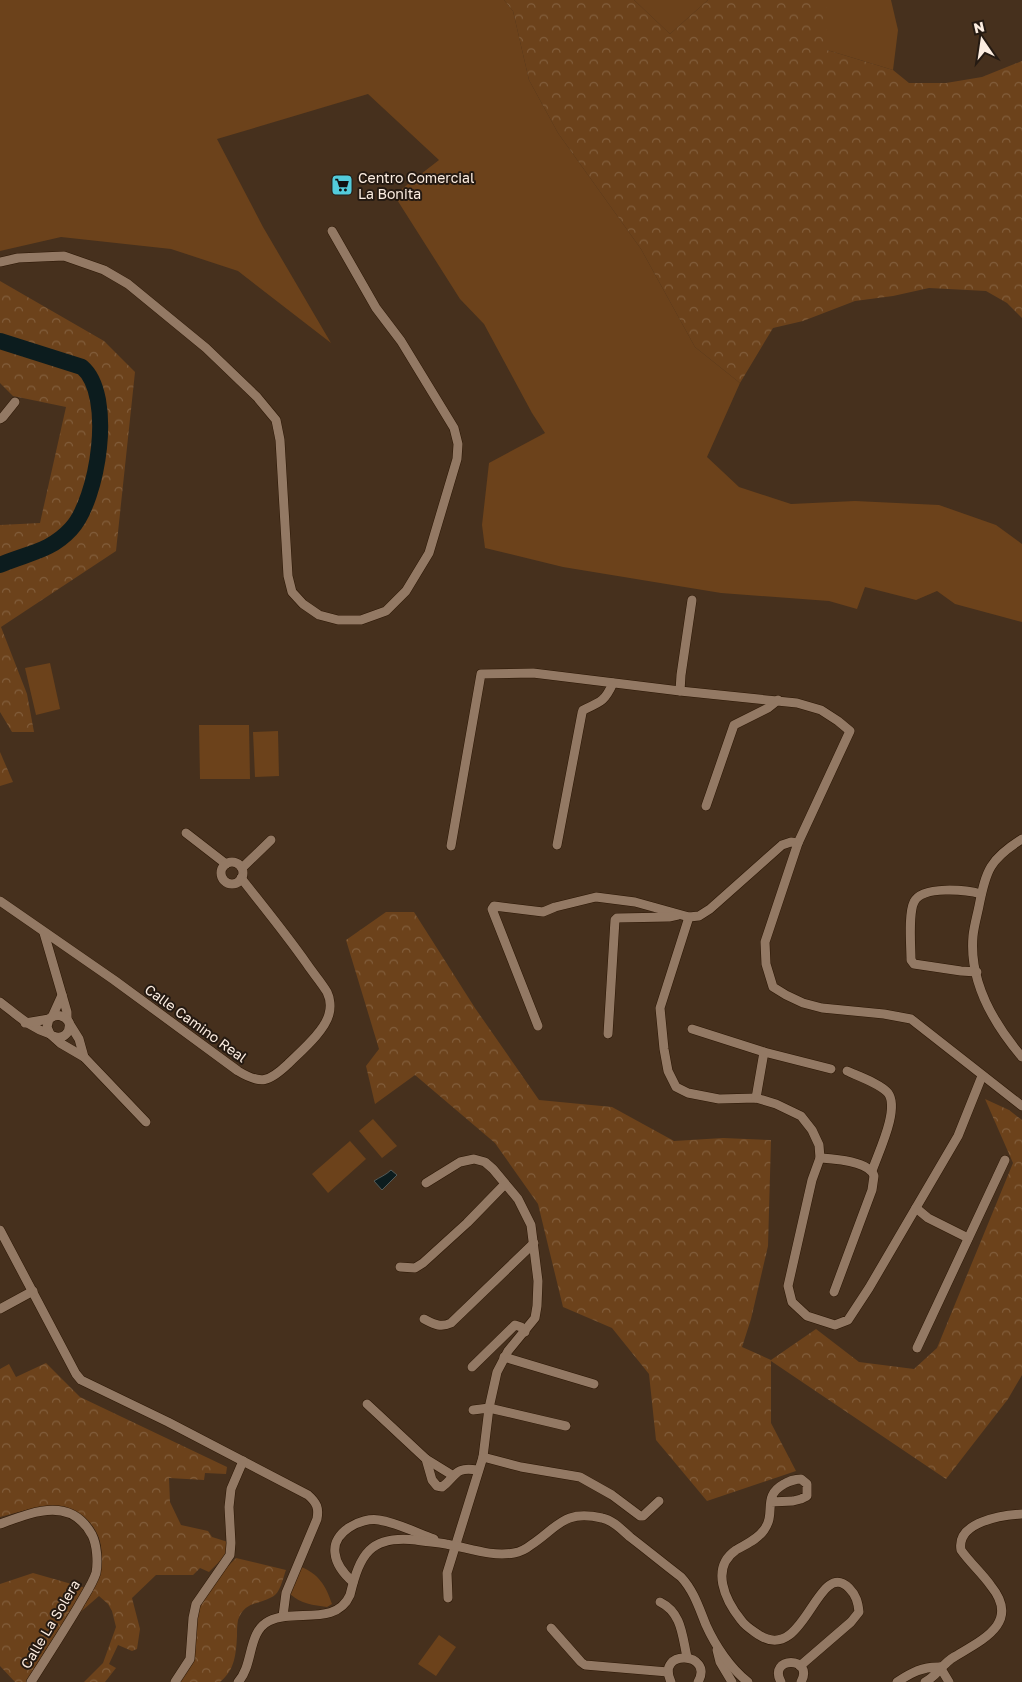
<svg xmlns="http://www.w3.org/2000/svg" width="1022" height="1682" font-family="'Golos Text',sans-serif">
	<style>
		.green { fill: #6c421b }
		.forest { fill: url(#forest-crowns) }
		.water { fill: #0c1c1e; stroke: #545b58 }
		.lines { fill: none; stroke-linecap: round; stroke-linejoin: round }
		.river { stroke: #0c1c1e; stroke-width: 16 }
		.minor-casing { stroke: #2c1705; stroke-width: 10 }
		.minor { stroke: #937964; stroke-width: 9 }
		.labels { text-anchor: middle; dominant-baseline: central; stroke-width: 4; stroke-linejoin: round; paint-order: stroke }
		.poi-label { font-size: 14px; fill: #fcede1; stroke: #251a12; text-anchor: start }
		.street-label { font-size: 14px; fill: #fcede1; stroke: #251a12 }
	</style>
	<defs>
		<pattern id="forest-crowns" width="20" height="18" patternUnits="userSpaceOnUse" patternTransform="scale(1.25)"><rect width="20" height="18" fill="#6c421b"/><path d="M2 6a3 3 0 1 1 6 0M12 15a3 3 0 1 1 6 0" fill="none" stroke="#825e3c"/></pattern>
	</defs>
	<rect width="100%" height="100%" fill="#46301d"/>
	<g class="green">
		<polygon points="0,0 504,0 513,11 529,80 558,133 641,249 695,347 740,383 707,457 739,487 791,504 855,501 939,505 996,525 1022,544 1022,622 955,604 937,591 916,600 865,587 857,609 829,601 721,593 563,567 485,548 482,525 489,463 545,433 532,413 484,324 460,299 394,195 439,160 368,94 217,139 263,227 331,343 238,271 171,249 61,237 0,251"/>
		<polygon points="634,0 708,0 670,34"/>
		<polygon points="827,0 891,0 898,30 893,70 827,50"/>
		<polygon points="50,663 60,709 36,715 25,668"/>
		<polygon points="199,725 249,725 250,779 200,779"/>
		<polygon points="278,731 279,776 255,777 253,732"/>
		<polygon points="373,1119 397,1146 382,1158 359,1131"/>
		<polygon points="350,1141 366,1159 328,1193 312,1174"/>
		<path d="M 301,1567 C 319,1574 326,1586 332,1604 L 327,1607 C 313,1605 301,1604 290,1594 Z"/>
		<polygon points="439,1635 456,1647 436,1676 418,1664"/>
	</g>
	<g class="forest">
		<polygon points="504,0 634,0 670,34 708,0 827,0 827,50 893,70 909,83 946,83 982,77 1022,61 1022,318 1007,303 986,291 929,288 893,296 855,301 803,321 773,328 740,383 695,347 641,249 558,133 529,80 513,11"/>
		<polygon points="0,281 104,341 135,372 116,551 1,627 27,694 34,732 12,732 0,712 0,525 40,523 66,407 13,396 0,383"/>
		<polygon points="0,752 13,782 0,786"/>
		<polygon points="386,912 414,912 475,1008 539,1100 612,1107 674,1141 723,1138 771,1140 768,1246 751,1319 742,1347 771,1360 816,1329 859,1362 914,1369 937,1348 1013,1163 985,1099 1009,1110 1022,1120 1022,1375 1008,1399 946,1479 771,1361 771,1423 796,1471 707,1501 656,1440 649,1374 612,1328 563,1307 538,1204 495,1143 415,1075 375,1104 366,1066 379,1049 346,940"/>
		<path d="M 46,1363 L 80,1397 L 227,1467 L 226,1474 L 205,1473 L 204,1480 L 169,1478 L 170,1502 L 181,1525 L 208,1531 L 212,1537 L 228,1542 L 225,1556 L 209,1572 L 200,1568 L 193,1575 L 156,1575 L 132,1598 L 140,1629 L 137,1649 L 132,1651 L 118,1645 L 109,1664 L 116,1668 L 105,1682 L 84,1682 L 103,1663 L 116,1627 L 112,1611 L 108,1604 L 99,1596 L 76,1616 L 32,1682 L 15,1682 L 0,1666 L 0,1584 L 33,1573 L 89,1589 C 93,1580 100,1570 101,1561 C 105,1536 89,1514 65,1508 C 46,1503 19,1512 0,1517 L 0,1369 L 9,1364 L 16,1377 Z"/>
		<path d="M 236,1558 L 286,1570 C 283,1578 280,1594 272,1597 C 258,1605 245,1601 238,1620 C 237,1625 237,1631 237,1636 C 236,1654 235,1670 220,1682 L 179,1682 L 186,1673 L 199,1604 L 225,1569 Z"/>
	</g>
	<path class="water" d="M 391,1170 L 397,1175 L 382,1190 L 374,1181 C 380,1177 386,1175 391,1170 Z"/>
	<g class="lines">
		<path class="river" d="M 0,341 L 82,367 C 115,395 98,500 71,529 C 50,552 27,553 0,565"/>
		<g class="minor-casing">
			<g id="minor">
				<polyline points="0,262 18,258 64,256 104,270 128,284 206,348 257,397 276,420 280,440 288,576 292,592 303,604 319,615 338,620 361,620 386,611 406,591 429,553 457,459 458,444 454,428 401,341 376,308 332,231"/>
				<polyline points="0,419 3,417 15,402"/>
				<polyline points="680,691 681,675 692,600"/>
				<polyline points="706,806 734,725 768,708 778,700"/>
				<polyline points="186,833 226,864"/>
				<path d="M 1022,839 C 990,859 986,870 979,906 C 977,916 974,926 973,936 C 969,981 994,1024 1022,1057"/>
				<path d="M 557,845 L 582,713 L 583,710 C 601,702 605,701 613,683"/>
				<polyline points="451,846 481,674 533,673 680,691 797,703 821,710 838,721 850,731 798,843 765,942 766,964 773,987 786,995 803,1003 822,1008 884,1014 911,1019 1022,1106"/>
				<circle cx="232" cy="873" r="11"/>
				<polyline points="242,868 271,840"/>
				<path d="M 0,901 L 114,980 L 238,1071 C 261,1085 269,1082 288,1064 C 300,1052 325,1031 329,1014 C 331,1007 330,998 327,992 C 321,982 313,973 307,964 C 286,934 263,906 241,878"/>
				<polyline points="689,917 660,1008 664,1049 668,1071 676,1087 688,1093 719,1099 756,1098 776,1104 801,1116 812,1130 819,1145 820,1158 812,1180 788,1286 792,1302 807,1316 835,1325 848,1320 869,1288 958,1136 982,1076"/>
				<polyline points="44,933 67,1012 67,1019"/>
				<path d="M 977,972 L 961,971 L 914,964 L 911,960 C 911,946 908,914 914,902 C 922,885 967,890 981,894"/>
				<path d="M 0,1002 C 17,1015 29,1027 50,1034"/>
				<polyline points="52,1017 62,995"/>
				<polyline points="25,1023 49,1019"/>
				<polyline points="69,1023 79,1039 84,1057"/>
				<polyline points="538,1026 492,909 494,906 543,912 555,907 596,897 635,902 689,917 699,916 710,909 782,845 791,842 798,843"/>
				<polyline points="692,1029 764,1052 756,1098"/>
				<polyline points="608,1034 615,920 617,918 669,917 678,915"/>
				<path d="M 53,1036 C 63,1040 71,1033 69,1022 C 64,1015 56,1013 49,1019 L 47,1027 L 50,1034 L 60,1043 L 84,1057 L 146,1122"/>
				<polyline points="764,1052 831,1069"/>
				<path d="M 847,1071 C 858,1076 881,1084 888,1093 C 900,1109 878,1153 872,1171"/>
				<path d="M 820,1158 C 834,1159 869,1161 874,1176 L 872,1190 L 834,1292"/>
				<polyline points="426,1183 460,1162 474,1159 485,1162 493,1169 518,1199 531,1225 538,1281 537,1306 535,1318 508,1351 497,1372 489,1408 483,1457 447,1573 448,1598"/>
				<polyline points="916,1208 928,1218 968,1238"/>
				<path d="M 0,1230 L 76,1374 L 81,1380 L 168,1422 L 308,1495 C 317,1503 319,1508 317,1519 L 286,1593 L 283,1616"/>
				<polyline points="400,1267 415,1268 423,1263 467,1223 505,1184"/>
				<polyline points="0,1309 33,1291"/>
				<path d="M 424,1319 C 434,1324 440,1328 451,1323 L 534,1243"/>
				<polyline points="917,1348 1005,1160"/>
				<polyline points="504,1357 594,1384"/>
				<polyline points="472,1367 515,1325 521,1327 525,1332"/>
				<path d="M 367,1404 L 426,1459 L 432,1480 L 437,1486 L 442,1487 C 456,1477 454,1466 477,1470"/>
				<polyline points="473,1410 489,1408 566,1426"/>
				<polyline points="483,1457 521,1467 580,1477 612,1495 640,1516 643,1516 659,1501"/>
				<polyline points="426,1459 452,1475"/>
				<path d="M 771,1502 L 793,1501 L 801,1499 L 807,1496 L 807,1484 L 801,1479 C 794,1479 790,1481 784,1484 C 761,1497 777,1512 764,1530 C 757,1540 746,1544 736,1550 C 710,1568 725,1600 741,1620 C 746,1627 752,1630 759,1635 C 805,1665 817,1557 849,1588 C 856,1595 858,1602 859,1612 L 851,1622 L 800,1666"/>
				<path d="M 0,1524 C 33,1512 71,1496 92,1535 C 97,1545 98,1562 96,1573 C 92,1585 84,1596 78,1607 C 63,1632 47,1657 31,1682"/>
				<path d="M 353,1582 C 345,1575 336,1564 335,1553 C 332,1532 361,1517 379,1520 C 398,1523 417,1533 434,1539"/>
				<path d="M 660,1602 C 682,1613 682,1635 687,1657"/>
				<polyline points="551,1628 581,1662 585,1665 668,1672"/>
				<polyline points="717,1650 720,1662 732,1682"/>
				<polyline points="940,1667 949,1682"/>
				<polyline points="175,1682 190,1659 193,1618 196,1604 230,1555 231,1543 229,1507 231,1489 243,1461"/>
				<path d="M 238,1682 C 254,1665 247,1632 269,1621 C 294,1608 336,1627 350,1595 C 360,1554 370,1535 416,1540 C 426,1542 436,1542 446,1544 C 469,1548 491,1557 514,1553 C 520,1552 526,1549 531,1545 C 558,1527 564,1509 602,1518 C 613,1520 622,1530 630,1537 C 647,1550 664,1564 681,1577 C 694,1591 699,1608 706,1625 C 715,1645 730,1668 748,1682"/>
				<path d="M 671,1682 C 655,1648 715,1652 698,1682"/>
				<path d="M 781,1682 C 767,1656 815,1656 801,1682"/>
				<path d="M 897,1682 C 911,1673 923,1666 940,1667"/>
				<path d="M 925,1682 C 937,1676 942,1664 954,1657 C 982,1640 1021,1623 991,1586 C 982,1573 970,1563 961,1550 C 956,1522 1002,1515 1022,1514"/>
			</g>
		</g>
		<use href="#minor" class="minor"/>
	</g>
	<defs>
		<g id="supermarket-square" transform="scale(1.125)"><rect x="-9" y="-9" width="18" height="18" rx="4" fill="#53cbdb" stroke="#251a12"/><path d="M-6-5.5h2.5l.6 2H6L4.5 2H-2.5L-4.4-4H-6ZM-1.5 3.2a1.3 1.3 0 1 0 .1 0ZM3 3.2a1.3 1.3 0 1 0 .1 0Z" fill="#111"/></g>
	</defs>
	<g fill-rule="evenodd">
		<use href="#supermarket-square" x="342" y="185"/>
	</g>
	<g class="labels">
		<g class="poi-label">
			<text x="358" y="177">Centro Comercial<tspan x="358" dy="16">La Bonita</tspan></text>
		</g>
		<g class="street-label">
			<text transform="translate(196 1023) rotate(36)">Calle Camino Real</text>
			<text transform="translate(50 1624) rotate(-59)">Calle La Solera</text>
		</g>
	</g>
	<g transform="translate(982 40) rotate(347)" stroke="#251a12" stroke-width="4" paint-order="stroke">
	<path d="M0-4L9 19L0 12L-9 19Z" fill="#fcede1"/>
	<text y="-8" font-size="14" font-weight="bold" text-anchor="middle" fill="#fcede1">N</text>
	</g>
</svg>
